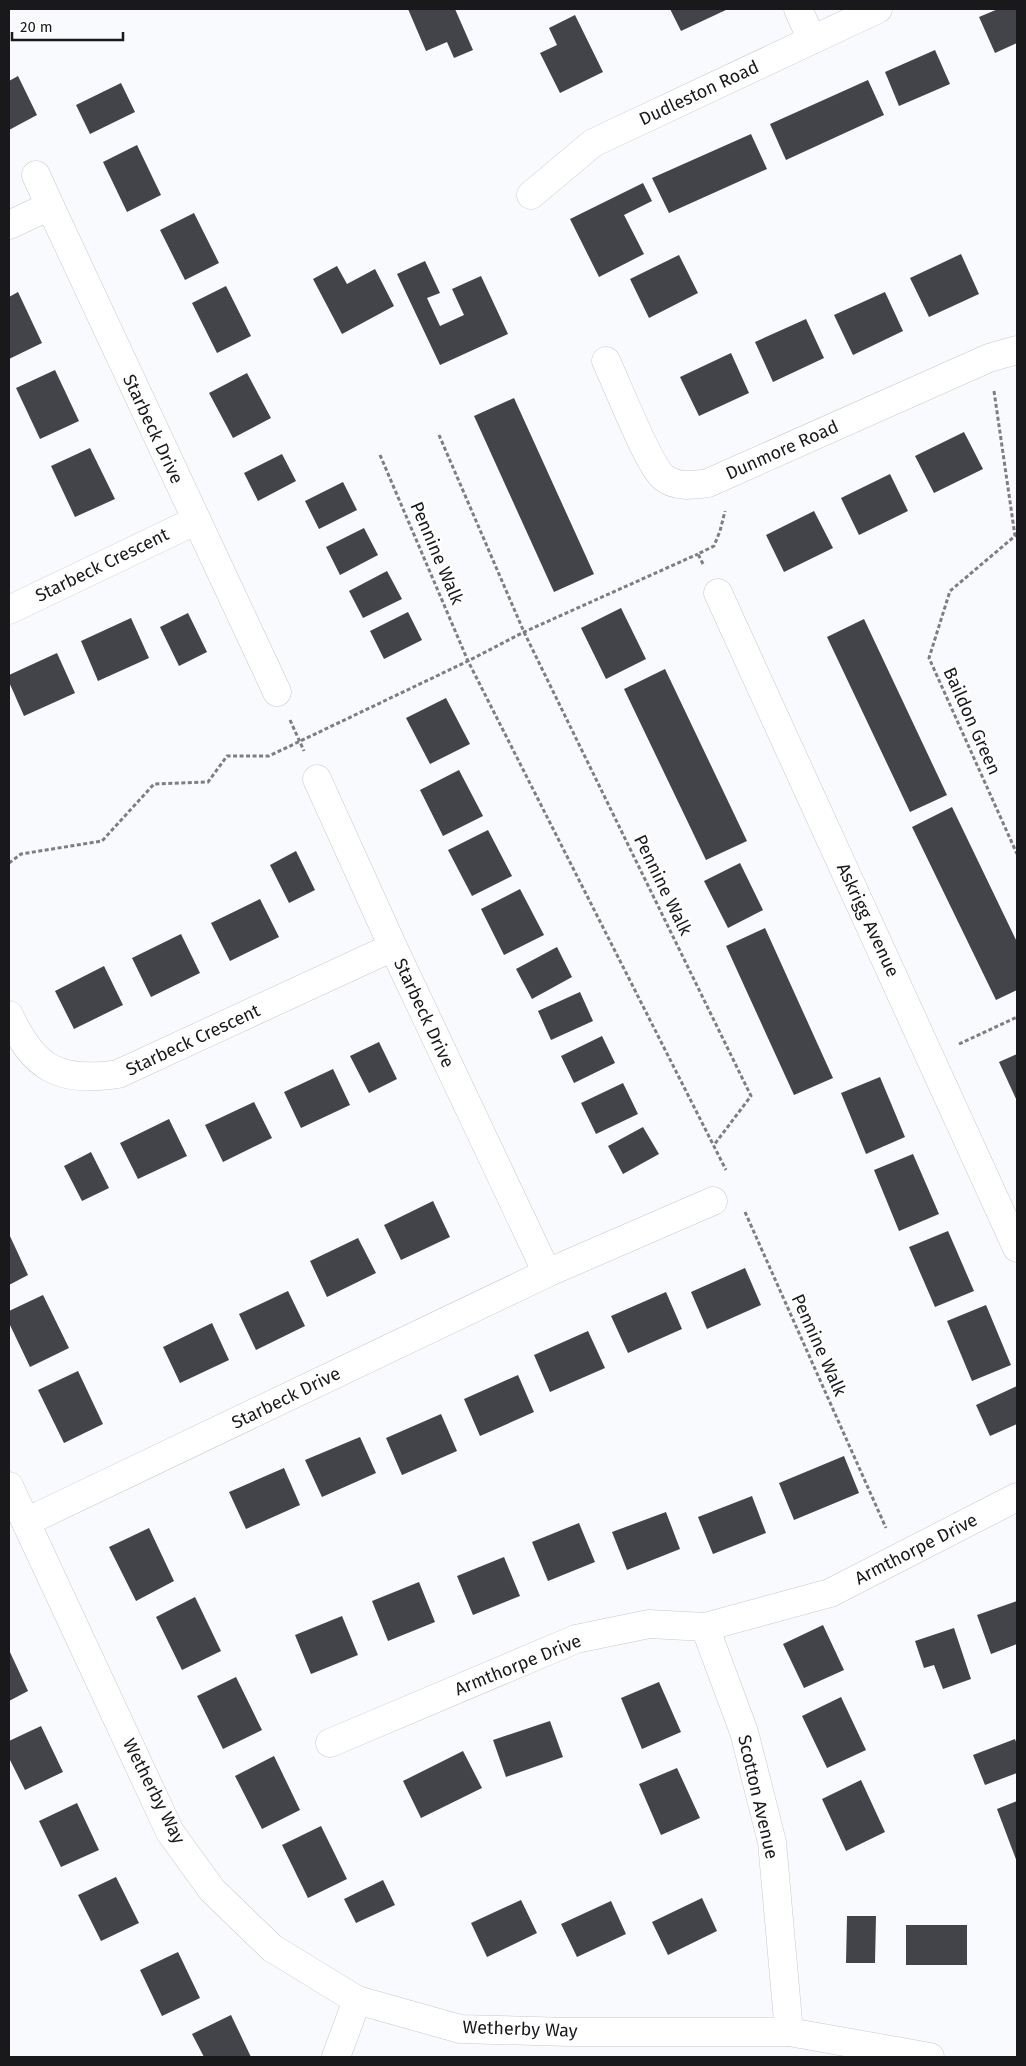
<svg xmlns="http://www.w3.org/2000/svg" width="1026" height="2066" font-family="'Fira Sans',sans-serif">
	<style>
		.building { fill: #43444a }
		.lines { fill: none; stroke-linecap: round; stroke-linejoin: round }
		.minor-casing { stroke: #c8c9d0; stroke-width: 29 }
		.path { stroke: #7e7e82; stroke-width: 3; stroke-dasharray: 4 2.5; stroke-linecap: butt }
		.minor { stroke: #fff; stroke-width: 28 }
		.labels { text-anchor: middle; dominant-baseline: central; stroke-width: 5; stroke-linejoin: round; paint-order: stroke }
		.street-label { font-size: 18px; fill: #19191c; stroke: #fff }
	</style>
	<rect width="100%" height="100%" fill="#f9fafe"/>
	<g class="building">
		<polygon points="408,9 455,9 473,50 454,58 447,42 426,51"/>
		<polygon points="670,9 728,9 681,31"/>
		<polygon points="998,9 1017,9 1017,43 995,53 979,17"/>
		<polygon points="575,15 603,72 560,93 540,53 557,45 549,28"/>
		<polygon points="935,50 950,84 899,106 885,72"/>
		<polygon points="18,76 37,115 9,130 9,81"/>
		<polygon points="868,80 884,115 786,160 770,124"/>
		<polygon points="121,83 135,112 90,134 76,105"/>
		<polygon points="751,134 767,169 669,213 652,178"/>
		<polygon points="137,145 161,195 127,212 103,162"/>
		<polygon points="643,183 652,201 624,215 644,254 599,277 570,219"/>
		<polygon points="194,213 219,263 185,280 160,230"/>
		<polygon points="961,254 979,294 929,317 910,278"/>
		<polygon points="679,255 698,293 649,318 630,279"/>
		<polygon points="425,261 440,293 427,298 440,326 464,315 452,289 481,276 508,334 440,365 397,274"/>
		<polygon points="337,266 347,284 375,269 394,306 342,334 313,279"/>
		<polygon points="226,286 251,336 217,353 192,303"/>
		<polygon points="18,292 42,343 9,359 9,297"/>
		<polygon points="885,292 903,331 853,355 834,315"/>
		<polygon points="806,319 824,358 773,382 755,342"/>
		<polygon points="731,353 749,393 699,416 680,377"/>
		<polygon points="55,370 79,421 40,439 16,388"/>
		<polygon points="247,373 271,418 233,438 209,393"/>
		<polygon points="514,398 594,574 554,592 474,416"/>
		<polygon points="964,432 983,469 934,493 915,456"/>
		<polygon points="90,448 115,499 75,517 51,466"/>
		<polygon points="282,454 296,481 258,501 244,473"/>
		<polygon points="890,474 908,511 859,535 841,498"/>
		<polygon points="343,482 357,510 319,529 305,501"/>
		<polygon points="814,511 833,548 784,572 766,535"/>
		<polygon points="364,528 378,555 340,575 326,547"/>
		<polygon points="387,571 402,599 363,618 349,591"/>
		<polygon points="621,608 646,659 606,679 581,628"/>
		<polygon points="408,612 422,640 384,659 370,631"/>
		<polygon points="188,613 207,652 179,666 160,627"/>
		<polygon points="131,618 149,658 98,681 81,641"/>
		<polygon points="864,619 947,795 910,812 827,637"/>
		<polygon points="57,653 75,693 24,716 9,682 9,675"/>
		<polygon points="665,669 747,841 706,860 624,689"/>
		<polygon points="446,698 470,744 430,764 406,718"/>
		<polygon points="459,770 483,816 443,836 420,790"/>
		<polygon points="952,807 1017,942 1017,990 996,1000 912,827"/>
		<polygon points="488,830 512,876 472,896 448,850"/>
		<polygon points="296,851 315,890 289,903 270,865"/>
		<polygon points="740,863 763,910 728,928 704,881"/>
		<polygon points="520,889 544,935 504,955 481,909"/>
		<polygon points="260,899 279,937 230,961 211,923"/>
		<polygon points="765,928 833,1078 794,1095 726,946"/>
		<polygon points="181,934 200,973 151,997 132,958"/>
		<polygon points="557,947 572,977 532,999 516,969"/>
		<polygon points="104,966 123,1005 74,1029 55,991"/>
		<polygon points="580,992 593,1021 551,1040 538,1011"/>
		<polygon points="602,1036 615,1063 574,1083 561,1056"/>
		<polygon points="379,1042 397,1079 369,1093 350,1056"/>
		<polygon points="1017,1054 1017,1101 999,1062"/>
		<polygon points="333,1069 350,1105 301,1128 284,1092"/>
		<polygon points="880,1077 905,1137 866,1154 841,1093"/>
		<polygon points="623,1083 638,1114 596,1134 581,1103"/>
		<polygon points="254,1102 272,1138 223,1162 205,1125"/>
		<polygon points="169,1119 187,1156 138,1179 120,1143"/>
		<polygon points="643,1127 659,1154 623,1174 608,1146"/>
		<polygon points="91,1152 109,1188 82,1201 64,1166"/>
		<polygon points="913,1154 939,1214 899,1231 874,1170"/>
		<polygon points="433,1201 450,1237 401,1260 384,1225"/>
		<polygon points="948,1231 974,1291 935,1307 909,1247"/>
		<polygon points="9,1234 28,1275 9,1285"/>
		<polygon points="358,1238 376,1273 327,1297 310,1261"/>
		<polygon points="745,1268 761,1305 707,1329 691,1292"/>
		<polygon points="288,1291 305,1326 256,1350 239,1314"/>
		<polygon points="666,1292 682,1329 628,1353 611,1316"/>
		<polygon points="43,1295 69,1348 30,1367 9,1323 9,1311"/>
		<polygon points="986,1305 1011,1365 972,1381 947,1321"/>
		<polygon points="212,1323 229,1360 180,1383 163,1347"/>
		<polygon points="588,1331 605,1368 550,1392 534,1355"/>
		<polygon points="78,1371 103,1424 64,1443 38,1390"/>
		<polygon points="518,1375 534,1412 480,1436 464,1399"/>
		<polygon points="1017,1386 1017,1424 990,1436 976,1405"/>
		<polygon points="441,1414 457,1451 402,1475 386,1438"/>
		<polygon points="360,1437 376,1473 322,1497 305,1460"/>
		<polygon points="844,1456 859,1493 794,1520 779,1483"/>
		<polygon points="284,1468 300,1505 246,1529 229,1492"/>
		<polygon points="752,1496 766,1533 713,1554 698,1517"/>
		<polygon points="666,1512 680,1549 627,1570 612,1532"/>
		<polygon points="579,1523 595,1562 548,1581 532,1542"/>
		<polygon points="149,1528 174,1581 136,1601 109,1547"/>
		<polygon points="504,1557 520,1596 473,1615 457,1576"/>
		<polygon points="419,1582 435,1622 388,1641 372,1601"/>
		<polygon points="195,1597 221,1651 182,1670 156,1617"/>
		<polygon points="1017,1601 1017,1644 991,1654 977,1615"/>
		<polygon points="342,1616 358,1655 311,1674 295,1635"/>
		<polygon points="823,1625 844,1670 804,1688 783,1644"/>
		<polygon points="954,1628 971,1679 943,1689 934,1665 924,1668 915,1641"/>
		<polygon points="9,1650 28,1691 9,1701"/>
		<polygon points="236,1677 262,1730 223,1749 197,1696"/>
		<polygon points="659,1682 681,1732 642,1749 621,1698"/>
		<polygon points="841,1697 866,1750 827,1768 802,1716"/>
		<polygon points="550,1721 563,1757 506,1777 493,1740"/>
		<polygon points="41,1726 63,1772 25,1790 9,1758 9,1741"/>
		<polygon points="1015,1739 1017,1745 1017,1773 985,1785 973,1755"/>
		<polygon points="463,1751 482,1788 421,1818 403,1781"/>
		<polygon points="274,1756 300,1810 262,1829 235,1776"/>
		<polygon points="677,1768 700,1818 661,1835 639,1784"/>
		<polygon points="861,1780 885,1832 846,1851 822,1799"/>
		<polygon points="1017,1801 1017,1862 997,1809"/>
		<polygon points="77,1803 99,1850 61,1867 39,1821"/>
		<polygon points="321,1826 347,1879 308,1898 282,1845"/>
		<polygon points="116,1877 139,1923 101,1941 78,1895"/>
		<polygon points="383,1880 395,1905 356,1923 344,1899"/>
		<polygon points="702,1898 717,1931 668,1955 652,1922"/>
		<polygon points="521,1900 537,1933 487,1957 471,1923"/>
		<polygon points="611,1901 626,1934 577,1957 561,1924"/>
		<polygon points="847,1916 876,1916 875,1963 846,1963"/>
		<rect x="906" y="1925" width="61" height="40"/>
		<polygon points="178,1952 200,1998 162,2016 140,1970"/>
		<polygon points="231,2015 251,2057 204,2057 192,2034"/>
	</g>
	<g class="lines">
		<g class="minor-casing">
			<g id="minor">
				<polyline points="798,9 812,40"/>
				<polyline points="36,175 50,206"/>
				<polyline points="531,195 593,143 878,9"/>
				<polyline points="9,225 50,206 277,692"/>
				<path d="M 606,361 C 617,384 648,464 663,477 C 676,488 693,485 708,483 L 989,358 L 1017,350"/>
				<polyline points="718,593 1017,1248"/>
				<polyline points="9,610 195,521"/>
				<polyline points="317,779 393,947 547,1273"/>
				<path d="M 9,1015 C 34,1069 59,1083 118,1074 L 393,947"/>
				<polyline points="9,1486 170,1832 212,1890 272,1948 357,2000 460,2029 569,2032 789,2032 930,2057"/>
				<polyline points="26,1522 547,1273 713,1201"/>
				<polyline points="705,1627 744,1732 772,1842 789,2032"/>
				<polyline points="330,1743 576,1639 649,1624 705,1627 830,1593 1017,1497"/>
				<polyline points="336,2057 357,2000"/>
			</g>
		</g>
		<g class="path">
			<polyline points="994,391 1015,536 950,591 929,658 1017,854"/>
			<polyline points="439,435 524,632 751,1096 714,1145"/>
			<polyline points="380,455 468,661 726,1170"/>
			<polyline points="703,564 698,554 714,546 720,531 725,511"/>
			<polyline points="290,720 304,751"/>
			<polyline points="9,863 21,854 102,841 154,784 208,782 227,756 269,756 468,661 524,632 698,554"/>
			<polyline points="959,1044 1017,1017"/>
			<polyline points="745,1212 886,1528"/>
		</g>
		<use href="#minor" class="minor"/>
	</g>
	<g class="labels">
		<g class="street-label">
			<text transform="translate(699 93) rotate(-25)">Dudleston Road</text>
			<text transform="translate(153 429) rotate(65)">Starbeck Drive</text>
			<text transform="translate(782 450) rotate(-24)">Dunmore Road</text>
			<text transform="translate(437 553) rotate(67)">Pennine Walk</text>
			<text transform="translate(102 565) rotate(-26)">Starbeck Crescent</text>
			<text transform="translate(972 721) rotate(66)">Baildon Green</text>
			<text transform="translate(663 885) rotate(64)">Pennine Walk</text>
			<text transform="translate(868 920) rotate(65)">Askrigg Avenue</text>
			<text transform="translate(424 1013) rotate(65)">Starbeck Drive</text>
			<text transform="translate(193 1040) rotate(-25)">Starbeck Crescent</text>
			<text transform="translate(819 1345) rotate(66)">Pennine Walk</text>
			<text transform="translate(286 1398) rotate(-26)">Starbeck Drive</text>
			<text transform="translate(916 1549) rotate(-27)">Armthorpe Drive</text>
			<text transform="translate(518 1665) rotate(-22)">Armthorpe Drive</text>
			<text transform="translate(154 1791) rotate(63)">Wetherby Way</text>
			<text transform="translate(758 1797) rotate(77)">Scotton Avenue</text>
			<text transform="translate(520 2029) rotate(2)">Wetherby Way</text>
		</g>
	</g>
	<rect width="1026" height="2066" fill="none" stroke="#19191c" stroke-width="20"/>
	<path d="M12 32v8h111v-8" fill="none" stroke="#19191c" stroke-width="2.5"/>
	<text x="20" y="32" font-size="15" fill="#19191c" stroke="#ffffff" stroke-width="4" paint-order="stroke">20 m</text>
</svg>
